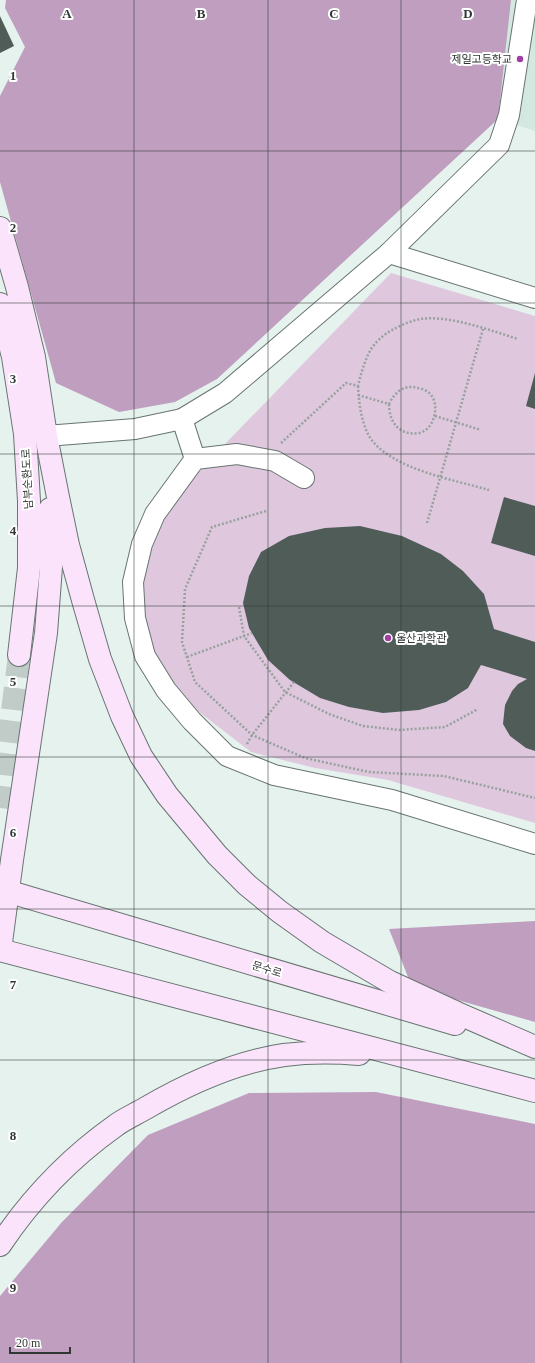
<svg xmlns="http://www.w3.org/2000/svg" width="535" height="1363" font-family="'Times New Roman','Noto Sans KR',serif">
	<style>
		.built { fill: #d2e8e1 }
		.green { fill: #dfc8de }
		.forest { fill: #bf9ebf }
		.building { fill: #505c58 }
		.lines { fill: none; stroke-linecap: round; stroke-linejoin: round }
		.secondary-tunnel { stroke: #c1ccc8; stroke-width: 22; stroke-dasharray: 22 11; stroke-linecap: butt }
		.street-casing { stroke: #687470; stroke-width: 22 }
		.secondary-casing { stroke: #687470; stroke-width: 24 }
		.path { stroke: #97a19d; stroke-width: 2.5; stroke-dasharray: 2 2; stroke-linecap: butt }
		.street { stroke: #fff; stroke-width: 20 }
		.secondary { stroke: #fbe3fc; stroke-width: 22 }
		.grid { fill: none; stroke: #303634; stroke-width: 1; stroke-opacity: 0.55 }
		.poi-dot { fill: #a13ea4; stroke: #fff; stroke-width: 1.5 }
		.labels { text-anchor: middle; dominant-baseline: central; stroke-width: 4; stroke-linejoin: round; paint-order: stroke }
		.poi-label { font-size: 11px; fill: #303634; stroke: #fff; text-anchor: end }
		.street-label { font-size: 11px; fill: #303634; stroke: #fff }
		.grid-label { font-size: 13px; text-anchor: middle; font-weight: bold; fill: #303634; stroke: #fff; stroke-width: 4; stroke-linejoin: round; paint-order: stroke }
	</style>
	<rect width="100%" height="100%" fill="#e5f2ed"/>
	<polygon class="built" points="511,0 535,0 535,131 498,119"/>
	<polygon class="green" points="391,273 535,316 535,823 388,780 315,768 251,752 190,705 159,667 142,627 145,556 162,514 184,488 226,443"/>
	<g class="forest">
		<polygon points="6,0 511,0 498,119 217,379 175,402 119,412 56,383 0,182 0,96 25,47 5,8"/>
		<polygon points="535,921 535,1022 412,987 389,929"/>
		<polygon points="376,1092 535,1124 535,1363 0,1363 0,1296 62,1222 148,1135 249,1093"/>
	</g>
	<g class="building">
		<polygon points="0,16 14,46 0,53"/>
		<polygon points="535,373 535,409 526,406"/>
		<polygon points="504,497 535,506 535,556 491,543"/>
		<polygon points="360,526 402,536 441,554 463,571 484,594 494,629 535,642 535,751 526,748 510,736 503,724 505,705 512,691 518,684 527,679 481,665 468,688 446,702 419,710 383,713 349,707 320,698 290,680 268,660 249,628 243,603 249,576 261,552 289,536 325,528"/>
	</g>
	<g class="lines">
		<polyline class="secondary-tunnel" points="0,808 19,655"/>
		<g class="street-casing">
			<g id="street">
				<polyline points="389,253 535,298"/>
				<polyline points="182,419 195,459"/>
				<polyline points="46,436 135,429 182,419 225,393 389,253 499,145 509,115 527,0"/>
				<polyline points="304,478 275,461 237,454 195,459 155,514 142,544 133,582 135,618 145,656 166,690 192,721 227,756 274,775 392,800 535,844"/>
			</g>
		</g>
		<g class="secondary-casing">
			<g id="secondary">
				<polyline points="0,228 17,287 34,357 46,436 58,497 68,545 83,600 100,659 122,716 141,756 167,795 217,855 247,885 280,912 322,942 390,982 457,1013 535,1047"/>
				<polyline points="0,304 13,357 25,434 29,501 29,568 19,655"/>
				<polyline points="0,889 455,1024"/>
				<polyline points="0,950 535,1091"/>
				<polyline points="0,950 12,860 46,633 51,567 50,509"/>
				<path d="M 0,1245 C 30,1200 70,1158 115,1126 C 124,1119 136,1114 146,1108 C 189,1083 235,1062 284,1055 C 308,1052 334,1052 359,1054"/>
			</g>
		</g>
		<g class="path">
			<path d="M 358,386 C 359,403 361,421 369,436 C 389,469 455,480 489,490"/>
			<path d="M 358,395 L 389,404 C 395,392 404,384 418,388 C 423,389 428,391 431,395 C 440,406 434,430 419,433 C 399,436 389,422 389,404"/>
			<polyline points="435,416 481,430"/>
			<path d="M 281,443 L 346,383 L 358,386 C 361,374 364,362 370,351 C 375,342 384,334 394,329 C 401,325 411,321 420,319 C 450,315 489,330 518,339"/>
			<polyline points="266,511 212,527 185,589 182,642 195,682 252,735 305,758 369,772 444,776 535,798"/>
			<polyline points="427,523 483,329"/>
			<polyline points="239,607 244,636 285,692 329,714 363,726 399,730 445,727 478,709"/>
			<polyline points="187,657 252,633"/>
			<polyline points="247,744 252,735 294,682"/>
		</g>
		<use href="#street" class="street"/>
		<use href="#secondary" class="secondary"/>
	</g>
	<path class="grid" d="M 134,0 L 134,1363M 268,0 L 268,1363M 401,0 L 401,1363M 0,151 L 535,151M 0,303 L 535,303M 0,454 L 535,454M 0,606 L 535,606M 0,757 L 535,757M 0,909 L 535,909M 0,1060 L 535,1060M 0,1212 L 535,1212"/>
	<g class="poi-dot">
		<circle cx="520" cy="59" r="4"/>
		<circle cx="388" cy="638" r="4"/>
	</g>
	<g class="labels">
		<g class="poi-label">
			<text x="512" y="59">제일고등학교</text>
			<text x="396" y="638" text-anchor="start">울산과학관</text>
		</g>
		<g class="street-label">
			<text transform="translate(27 479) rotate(-93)">남부순환도로</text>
			<text transform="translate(267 969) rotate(17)">문수로</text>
		</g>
	</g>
	<g class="grid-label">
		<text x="67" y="18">A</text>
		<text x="201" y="18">B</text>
		<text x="334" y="18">C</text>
		<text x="468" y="18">D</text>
		<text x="13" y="80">1</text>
		<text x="13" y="232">2</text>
		<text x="13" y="383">3</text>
		<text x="13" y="535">4</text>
		<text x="13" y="686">5</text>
		<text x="13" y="837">6</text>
		<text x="13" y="989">7</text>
		<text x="13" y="1140">8</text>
		<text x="13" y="1292">9</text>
	</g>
	<path d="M10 1347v6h60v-6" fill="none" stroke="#303634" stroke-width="2"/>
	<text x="16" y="1347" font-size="12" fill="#303634" stroke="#ffffff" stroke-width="3" paint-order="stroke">20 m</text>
</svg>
